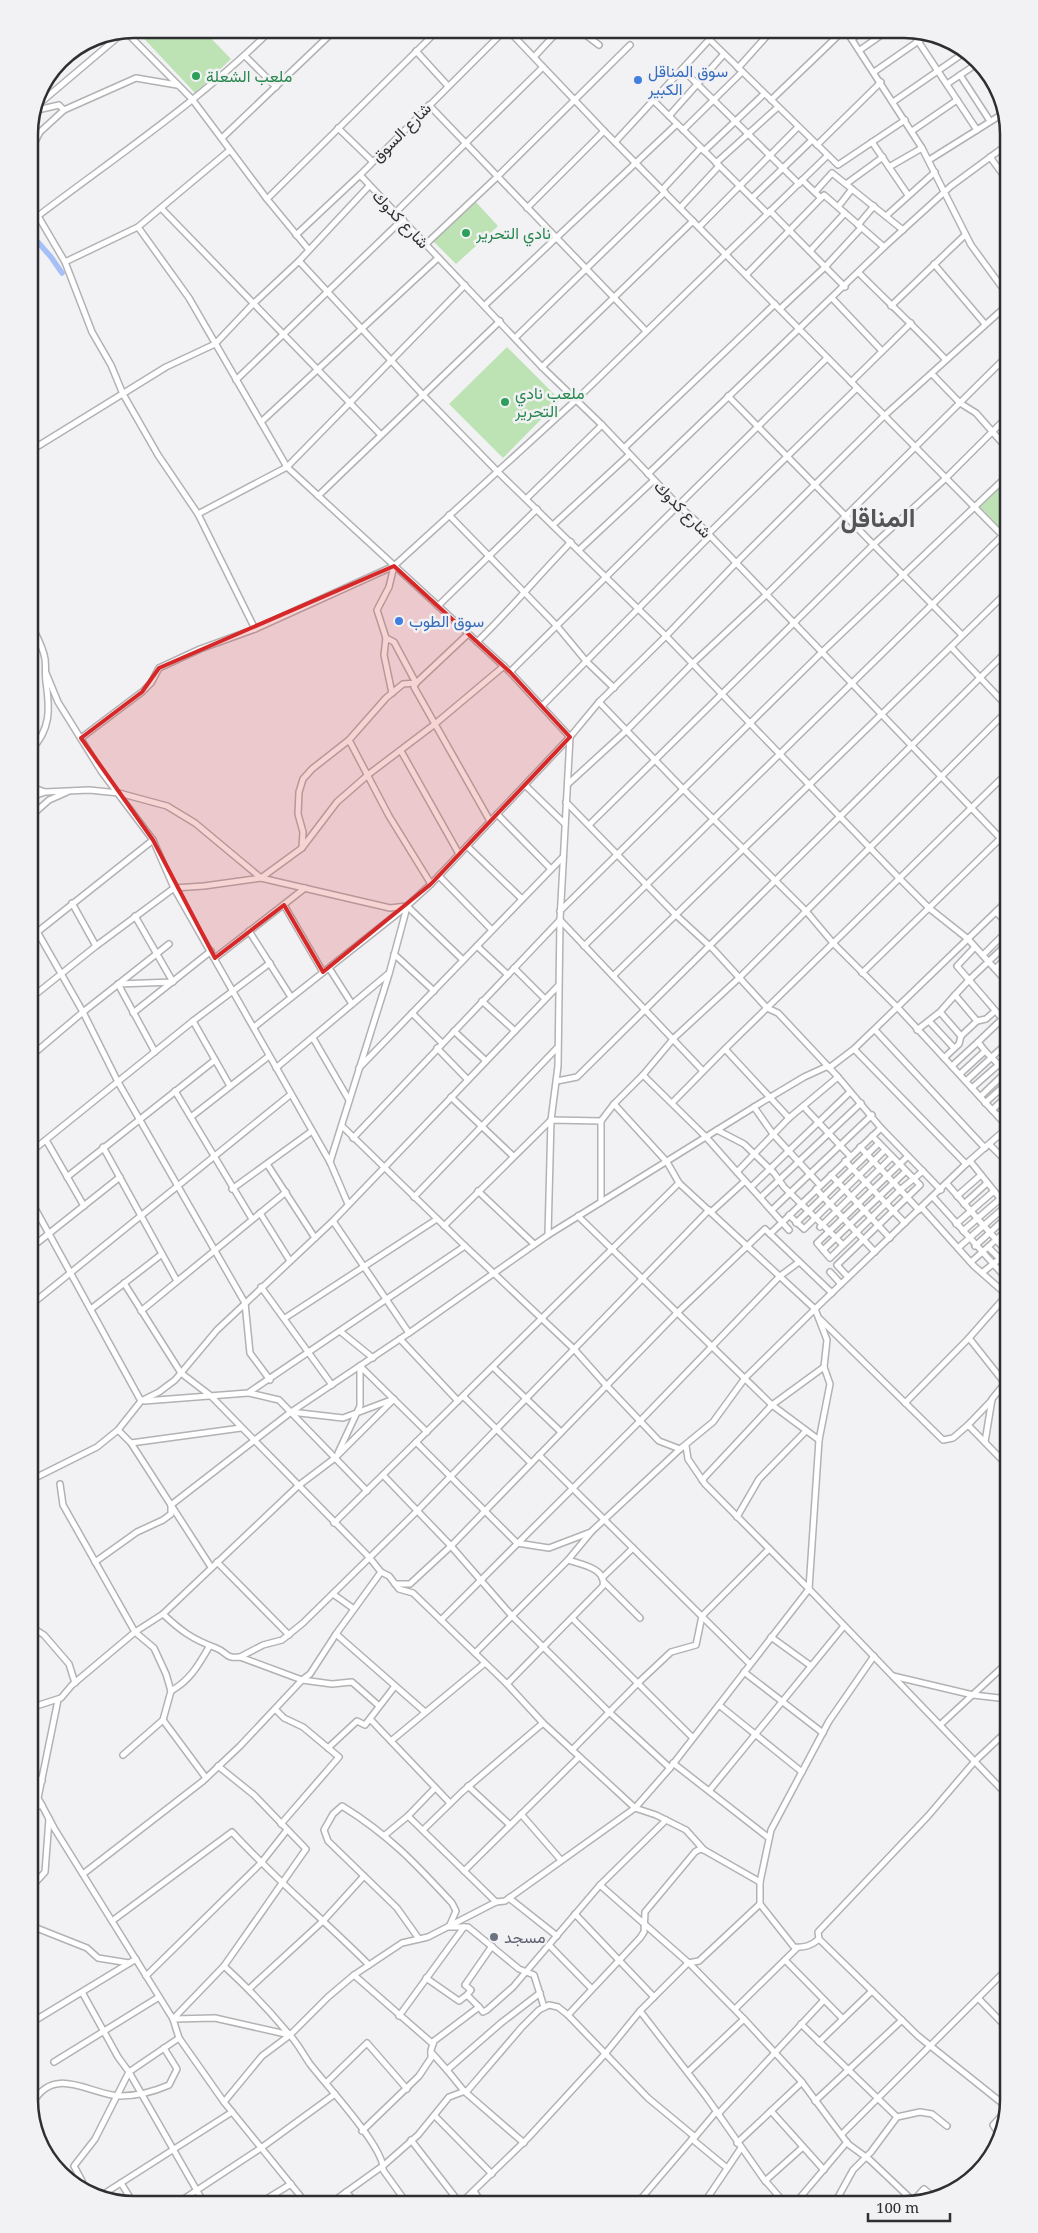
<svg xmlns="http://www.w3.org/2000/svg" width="1038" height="2233" font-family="'Noto Serif',Vazirmatn,serif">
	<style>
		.green { fill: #bde3b4 }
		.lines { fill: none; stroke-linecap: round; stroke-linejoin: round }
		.canal { stroke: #a6c0f7; stroke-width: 5.5 }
		.minor-casing { stroke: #b2b2b5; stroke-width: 8 }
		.minor { stroke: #fff; stroke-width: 5 }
		.marked { fill: #d62828; fill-opacity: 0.2; stroke: #d62828; stroke-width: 4; stroke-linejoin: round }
		.leisure-dot { fill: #2e9e5b; stroke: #f2f2f5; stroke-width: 2 }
		.shop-dot { fill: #3f7fe0; stroke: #f2f2f5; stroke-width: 2 }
		.worship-dot { fill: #6b7280; stroke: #f2f2f5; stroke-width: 2 }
		.labels { text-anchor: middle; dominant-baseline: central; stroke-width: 5; stroke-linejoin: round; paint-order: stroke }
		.shop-label { font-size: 16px; fill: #366cbe; stroke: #f2f2f5; text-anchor: start }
		.leisure-label { font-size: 16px; fill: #27864d; stroke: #f2f2f5; text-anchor: start }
		.street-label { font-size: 16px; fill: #2e2f30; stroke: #f2f2f5 }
		.worship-label { font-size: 16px; fill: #5b616d; stroke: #f2f2f5; text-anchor: start }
		.town-label { font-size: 26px; font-weight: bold; fill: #545557; stroke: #f2f2f5 }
		.rim { fill: none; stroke: #2e2f30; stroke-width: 2.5 }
	</style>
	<rect width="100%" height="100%" fill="#f2f2f5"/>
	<g class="green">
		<polygon points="135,29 202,29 231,59 195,93"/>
		<polygon points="475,201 498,226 456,264 433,241"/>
		<polygon points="507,347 560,400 503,458 449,404"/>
		<polygon points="1005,483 1005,532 1004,532 979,506"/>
	</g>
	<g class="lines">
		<polyline class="canal" points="29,232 51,257 62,273"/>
		<g class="minor-casing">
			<g id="minor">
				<polyline points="507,29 604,131 1005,538"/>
				<polyline points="578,29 599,45"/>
				<polyline points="845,29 922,148 971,245 1004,290"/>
				<polyline points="910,29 977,130"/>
				<polyline points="125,31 192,99 267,199 309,250"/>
				<polyline points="709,39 838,165 905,120"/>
				<polyline points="852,39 865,29"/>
				<polyline points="860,50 890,29"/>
				<polyline points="416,51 448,86"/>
				<polyline points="245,56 276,87"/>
				<polyline points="534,57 560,29"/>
				<polyline points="738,68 773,29"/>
				<polyline points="682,69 799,184"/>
				<polyline points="874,72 927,35"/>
				<polyline points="960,75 990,121"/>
				<polyline points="947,84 978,63"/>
				<polyline points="653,100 767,213"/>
				<polyline points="771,100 845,29"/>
				<polyline points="893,102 968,50"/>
				<polyline points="429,105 646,331"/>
				<polyline points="33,109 125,31"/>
				<polyline points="33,111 59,105 64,110"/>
				<polyline points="669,116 724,54"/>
				<polyline points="338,128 372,161"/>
				<polyline points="683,130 742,72"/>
				<polyline points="912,131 957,100"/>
				<polyline points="222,138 336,29"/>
				<polyline points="615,142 719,29"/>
				<polyline points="872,142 908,195"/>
				<polyline points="817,145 881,82"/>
				<polyline points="230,150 138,227 189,298 287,467 510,672 570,737 560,920 558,1066 551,1120 548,1235"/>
				<polyline points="704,151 764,94"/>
				<polyline points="29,154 40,132 64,110 136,78 177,85"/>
				<polyline points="990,157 1004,176"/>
				<polyline points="929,160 1004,113"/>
				<polyline points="716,163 778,107"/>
				<polyline points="889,167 922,148"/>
				<polyline points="360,175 542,367 602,425 678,505 697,522 1006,844"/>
				<polyline points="802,180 821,198 824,195 884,247"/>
				<polyline points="846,184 883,157"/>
				<polyline points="662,190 701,148"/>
				<polyline points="815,192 832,173 903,230"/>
				<polyline points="752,198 812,140"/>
				<polyline points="267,199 439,29"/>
				<polyline points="838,207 852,189"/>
				<polyline points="29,208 38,216 29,222"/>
				<polyline points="161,208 381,435"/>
				<polyline points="527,208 604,131"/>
				<polyline points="680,208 719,166"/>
				<polyline points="770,211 845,287"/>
				<polyline points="396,212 543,67"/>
				<polyline points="886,216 935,172"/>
				<polyline points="858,225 874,206"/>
				<polyline points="699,227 798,127"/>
				<polyline points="296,235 360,175 506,29"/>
				<polyline points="426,244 497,177 630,45"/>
				<polyline points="810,251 845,213"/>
				<polyline points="299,261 423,395 497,471 666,636 899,878 929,908 968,939 1006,981"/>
				<polyline points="65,262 138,227"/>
				<polyline points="934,264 985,324"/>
				<path d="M 859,273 C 888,302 918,330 946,360"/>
				<polyline points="746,275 821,198"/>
				<polyline points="832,298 882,351"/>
				<polyline points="485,305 677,124"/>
				<polyline points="891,306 965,235"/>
				<polyline points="780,309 825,267 861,228"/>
				<polyline points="516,337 665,192"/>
				<polyline points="542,367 693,221"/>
				<polyline points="932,374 960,403 976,413 1005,446"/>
				<polyline points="236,380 403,219"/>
				<polyline points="851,382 911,323"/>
				<polyline points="728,396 962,635"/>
				<polyline points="261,422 438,258"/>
				<polyline points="624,448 775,304"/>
				<polyline points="30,451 166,367 215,344 253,304 299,261 369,186"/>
				<polyline points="648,474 884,247 951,186 1004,147"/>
				<polyline points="318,496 500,321"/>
				<polyline points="526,499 602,425"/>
				<polyline points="198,514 287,467 465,285"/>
				<polyline points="449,515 557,626 586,661 614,688"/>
				<polyline points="553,525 629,455"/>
				<polyline points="708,534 857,388"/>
				<polyline points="579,550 654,480"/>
				<polyline points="438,606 537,509"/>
				<path d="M 30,623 C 36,635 43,646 45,659 C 46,667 45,675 46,682 C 50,709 51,729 31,750"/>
				<path d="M 255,629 L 198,514 L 158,455 L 123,394 L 111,365 L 92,332 L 65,262 L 38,216 C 117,156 202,99 272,29"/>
				<polyline points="468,634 416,683 414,687 490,821"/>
				<path d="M 477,642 C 510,610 539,575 571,542"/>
				<polyline points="951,647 1005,704"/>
				<polyline points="510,672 827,358"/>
				<polyline points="46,673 58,702 101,771 153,840 174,888 330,1162 348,1204"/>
				<polyline points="392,693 384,655 386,638 377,610 389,587 394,566"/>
				<polyline points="599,702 684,790 806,911 833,943 900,1010 1006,1125"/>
				<polyline points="542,706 710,536"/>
				<polyline points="81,738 142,692 151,683 159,668 200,649 255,629 394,566 576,400 827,156"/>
				<polyline points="349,740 389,816 431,884"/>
				<polyline points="401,751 459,854"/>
				<polyline points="568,784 627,730 692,664 766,595 1004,359"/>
				<polyline points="525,785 565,824"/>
				<polyline points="31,787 45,792 89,790 119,793 167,806 195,823 261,878 390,908 407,906 463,960"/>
				<polyline points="31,797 45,792"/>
				<polyline points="566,802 676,915 714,950 767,1008 778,1013 838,1077 881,1128 941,1190"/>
				<polyline points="497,814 551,869"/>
				<polyline points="31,816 49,800 67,792"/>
				<polyline points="589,825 873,545 946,478 1004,420"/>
				<polyline points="467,846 522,899"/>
				<polyline points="302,848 303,832 298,814 299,792 303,779 312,769 349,740 386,698 403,684 416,683 394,642 386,638"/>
				<polyline points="439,876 492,930"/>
				<polyline points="72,903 96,946"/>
				<polyline points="284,905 323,972"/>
				<polyline points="560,911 821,653 1005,478"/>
				<polyline points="996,912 1006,922"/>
				<polyline points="135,916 173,982 118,984 155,1052"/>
				<polyline points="31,921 83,1012 118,1082 245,1303 250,1353 270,1380"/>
				<polyline points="249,931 291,997"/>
				<polyline points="31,937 153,840"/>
				<polyline points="477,946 508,975"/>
				<polyline points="584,946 1004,534"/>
				<polyline points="975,947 957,966 969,980 1006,945"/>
				<polyline points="394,954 434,991"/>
				<polyline points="983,955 1006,932"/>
				<polyline points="215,958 305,888"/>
				<polyline points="329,968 352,1004"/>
				<polyline points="514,968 545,999"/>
				<polyline points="995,969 1006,958"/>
				<polyline points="862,973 1006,833"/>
				<polyline points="613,976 1005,594"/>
				<polyline points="955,995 969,980 1006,1023"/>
				<polyline points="31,998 96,946 174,888 204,886 261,878 302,848 337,802 369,774 435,724 504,666"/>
				<polyline points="482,1001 515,1031"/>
				<polyline points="133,1013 211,951"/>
				<polyline points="412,1013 442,1043"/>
				<polyline points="193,1021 230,1086"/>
				<polyline points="929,1021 954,1048"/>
				<polyline points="977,1021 986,1019 995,1011"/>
				<polyline points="254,1027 407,906 431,884 570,737 599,702 666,636 736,563 884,416 1004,308"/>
				<polyline points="875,1030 985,1148"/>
				<polyline points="917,1030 940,1012 955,995 977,1021 961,1036 940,1012"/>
				<polyline points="454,1031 486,1061"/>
				<polyline points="313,1038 349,1100"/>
				<polyline points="437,1048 468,1080"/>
				<polyline points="725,1049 789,1118"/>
				<polyline points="854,1049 966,1164"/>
				<polyline points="985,1051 1006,1072"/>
				<polyline points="31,1056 83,1012 169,944"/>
				<polyline points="944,1058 959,1044 961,1036"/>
				<polyline points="952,1066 978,1042"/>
				<polyline points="276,1068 388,974"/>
				<polyline points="359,1068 563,857"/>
				<polyline points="829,1068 854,1049 1006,902"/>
				<polyline points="960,1074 985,1051 978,1042 1002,1019"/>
				<polyline points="643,1075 706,1137 737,1172 789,1118 838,1077"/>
				<polyline points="557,1081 577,1077 1005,653"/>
				<polyline points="966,1081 1006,1044"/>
				<polyline points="972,1088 1006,1058"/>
				<polyline points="175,1091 252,1219"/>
				<polyline points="451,1097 513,1156"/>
				<polyline points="980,1097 1006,1072"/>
				<polyline points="672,1103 725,1049 1005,775"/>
				<polyline points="985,1103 1006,1084"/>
				<polyline points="754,1107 773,1134 820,1185"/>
				<polyline points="804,1107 850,1156"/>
				<polyline points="992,1110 1006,1097"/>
				<polyline points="999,1115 1006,1109"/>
				<polyline points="191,1117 269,1056"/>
				<polyline points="342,1126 465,1246 574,1349 606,1385 659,1441 680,1449"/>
				<polyline points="717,1130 744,1144 774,1173 784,1187 843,1245"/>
				<polyline points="353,1138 560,920 703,1071"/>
				<polyline points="46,1140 84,1206"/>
				<polyline points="990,1145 1007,1162"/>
				<polyline points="103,1147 177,1281"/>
				<polyline points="860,1147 919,1210"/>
				<polyline points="32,1151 193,1021 270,963"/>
				<polyline points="908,1156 817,1243 830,1258 900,1190 923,1171"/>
				<polyline points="845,1161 905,1223"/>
				<polyline points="970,1161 1007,1207"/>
				<polyline points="330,1162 389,974 407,907"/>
				<polyline points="267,1164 315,1238"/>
				<polyline points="737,1172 789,1230"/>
				<polyline points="831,1175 890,1238"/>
				<polyline points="67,1177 215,1060"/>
				<polyline points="947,1184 1007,1252"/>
				<polyline points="751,1187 850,1092"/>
				<polyline points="232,1189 312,1131"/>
				<polyline points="816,1189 875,1252"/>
				<polyline points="478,1191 534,1244"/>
				<polyline points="957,1196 981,1175"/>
				<polyline points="414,1197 557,1048"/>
				<polyline points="761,1197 861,1103"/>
				<polyline points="933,1197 1007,1279"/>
				<polyline points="601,1202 601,1121"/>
				<polyline points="32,1203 141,1401"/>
				<polyline points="964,1204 987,1183"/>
				<polyline points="922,1208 974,1266 1007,1295"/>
				<polyline points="772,1210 872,1115"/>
				<polyline points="711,1212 745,1181"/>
				<polyline points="260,1213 290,1261"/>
				<polyline points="789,1215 804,1229 885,1150"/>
				<polyline points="578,1216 772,1405 819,1440"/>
				<polyline points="333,1221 409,1333"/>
				<polyline points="796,1223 879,1143"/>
				<polyline points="956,1224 994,1191"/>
				<polyline points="444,1226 551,1120 601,1121 614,1104 643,1075 674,1038 739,978 1005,713"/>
				<polyline points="820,1227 892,1157"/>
				<polyline points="963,1231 1000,1199"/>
				<polyline points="770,1234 881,1128"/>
				<polyline points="975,1246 1007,1217"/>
				<polyline points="32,1247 120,1177"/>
				<polyline points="988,1247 1007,1266"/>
				<polyline points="958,1248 1006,1206"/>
				<polyline points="823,1250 906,1171"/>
				<polyline points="971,1262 1007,1230"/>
				<polyline points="830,1272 841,1284"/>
				<polyline points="983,1272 1007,1253"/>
				<polyline points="848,1277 837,1265 920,1185 872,1136"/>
				<polyline points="124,1283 181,1373 211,1396 369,1557 381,1572 389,1576 399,1589 413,1593 507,1684 543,1723 635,1808 656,1815 686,1830 704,1850"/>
				<polyline points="261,1287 332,1385"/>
				<polyline points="1006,1296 969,1338 1007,1386"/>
				<polyline points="32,1304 290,1095"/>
				<polyline points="91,1309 162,1254"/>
				<polyline points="141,1311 286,1192"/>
				<polyline points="285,1318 437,1219"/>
				<polyline points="820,1319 943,1440 953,1438 968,1425 1007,1465"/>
				<polyline points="341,1332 373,1358"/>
				<polyline points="400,1339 458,1401"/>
				<polyline points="360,1366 427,1432"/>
				<polyline points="493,1367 561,1432"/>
				<polyline points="249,1393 279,1400 367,1491"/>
				<polyline points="463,1396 531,1463"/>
				<polyline points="144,1401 248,1393 465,1246"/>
				<polyline points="905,1403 969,1338"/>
				<polyline points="291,1412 343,1418 391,1400"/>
				<polyline points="968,1425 992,1400"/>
				<polyline points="118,1430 131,1443 211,1567"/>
				<polyline points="416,1442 517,1543 549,1548 591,1532"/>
				<polyline points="985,1442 992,1399 1005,1383"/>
				<polyline points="131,1443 241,1428"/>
				<polyline points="686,1446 688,1459 705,1484 809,1589 1008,1796"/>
				<polyline points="338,1453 360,1406 360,1366"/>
				<polyline points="539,1455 750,1664"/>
				<polyline points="383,1475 451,1546 512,1616 609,1712 670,1768"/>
				<polyline points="33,1479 97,1447 118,1430 141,1401 159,1392 175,1380 217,1330 333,1221 558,986"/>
				<polyline points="702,1480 772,1405 824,1367"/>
				<polyline points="60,1484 63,1505 135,1632 154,1648 166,1674 171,1691 163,1720 123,1755"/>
				<polyline points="737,1517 759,1479 806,1431"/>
				<polyline points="334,1523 679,1183"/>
				<polyline points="95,1562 137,1532 163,1520 171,1514 171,1505 291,1412 409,1333 548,1235 754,1107 804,1077 828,1066"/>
				<polyline points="217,1562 289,1635"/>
				<polyline points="602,1578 633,1548"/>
				<polyline points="604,1582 640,1618"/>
				<polyline points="395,1584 410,1584 451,1546 677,1313 765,1229 832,1293"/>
				<polyline points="333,1594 354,1609"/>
				<path d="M 163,1614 C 181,1631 192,1639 216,1648 C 227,1652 225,1659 240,1657 L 302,1680 L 332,1684 L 352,1682 L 378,1705"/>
				<polyline points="572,1618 693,1738"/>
				<polyline points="441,1620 641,1420 780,1276 799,1262"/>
				<polyline points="33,1628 44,1635 69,1664 75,1683"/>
				<polyline points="336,1634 425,1712"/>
				<polyline points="771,1637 811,1666"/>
				<polyline points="475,1653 568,1560 592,1531 680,1449 713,1422 745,1378 815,1309 966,1164 1006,1129"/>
				<polyline points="240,1657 263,1645 282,1640 303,1623 417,1511 709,1210"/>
				<polyline points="744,1672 823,1733"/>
				<polyline points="893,1676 973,1695 1008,1699"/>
				<path d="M 507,1684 L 603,1586 C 607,1568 579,1564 568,1560"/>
				<path d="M 171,1691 C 190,1680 198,1666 209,1647"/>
				<polyline points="58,1700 38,1798 54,1828 173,2019 224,1966 306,1849 254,1795 218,1766"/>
				<polyline points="719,1705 802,1772"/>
				<polyline points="33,1707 61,1698 72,1685 135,1632 163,1614 298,1486 335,1458 394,1399"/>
				<polyline points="275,1709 284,1718 303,1727 339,1757 281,1824"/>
				<polyline points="370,1719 450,1803"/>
				<polyline points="163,1720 206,1778"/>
				<polyline points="940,1725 1008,1662"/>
				<polyline points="391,1741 485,1663"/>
				<polyline points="328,1748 357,1721 365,1725 395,1686"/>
				<polyline points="572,1750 638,1683 671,1652 696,1645 702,1616 769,1549"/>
				<polyline points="673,1763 769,1838"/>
				<polyline points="33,1776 42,1781"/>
				<polyline points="468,1786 510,1825"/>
				<polyline points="709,1791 844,1626"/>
				<polyline points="34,1808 42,1805"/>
				<polyline points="521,1814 560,1859"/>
				<polyline points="408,1816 496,1902"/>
				<polyline points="423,1830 462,1792 543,1723"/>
				<polyline points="385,1835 408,1816 435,1788"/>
				<polyline points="464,1871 579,1757"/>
				<polyline points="83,1874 203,1781 240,1746 302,1680 310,1674 336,1634 381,1572"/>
				<polyline points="34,1884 45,1872 49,1819"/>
				<polyline points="600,1885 691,1965 744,2019 801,2081 848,2144 870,2160 911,2199"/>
				<polyline points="509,1898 557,1936"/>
				<path d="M 760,1904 L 794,1947 C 804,1948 811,1946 819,1939 L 918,2036 L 1007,2107"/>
				<polyline points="575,1914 654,1997"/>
				<path d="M 112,1921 L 232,1832 C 275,1879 324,1920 369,1965"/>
				<polyline points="34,1927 87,1948 98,1958 129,1963"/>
				<path d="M 419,1939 L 397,1908 L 328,1841 L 324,1830 L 333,1814 L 342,1806 C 389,1835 416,1864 452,1903 L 456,1911 L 449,1927 L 468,1927 L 519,1969 L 534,1975 L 544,2007"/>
				<polyline points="819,1939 818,1932 928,1816 975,1761 1008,1730"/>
				<polyline points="549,1945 592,1989"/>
				<polyline points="785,1960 843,2019"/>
				<path d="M 224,1966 C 247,1987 268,2009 288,2033 C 297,2042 303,2054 310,2064 C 325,2084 386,2149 383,2170 L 406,2202"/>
				<polyline points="354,1975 433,2044"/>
				<polyline points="146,1976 261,1863 287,1830"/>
				<polyline points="426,1978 459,2001 467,1995"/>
				<polyline points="249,1989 324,1920 364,1876"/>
				<polyline points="82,1992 118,2057 129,2072 204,2203"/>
				<polyline points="978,1998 1009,2030"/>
				<polyline points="479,2007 467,1995 471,1990 465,1985 492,1946"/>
				<polyline points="735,2009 797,1948"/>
				<polyline points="640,2011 705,2095 763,2178 782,2200"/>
				<polyline points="568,2015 640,1938 644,1932 645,1912 695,1852 700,1849 704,1850 760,1882"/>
				<polyline points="399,2016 464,1927"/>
				<polyline points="34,2021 136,1959"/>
				<polyline points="801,2024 897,2117"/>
				<polyline points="819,2042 872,1991"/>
				<polyline points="431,2052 447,2070 501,2023 540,1993"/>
				<polyline points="54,2062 159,1997"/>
				<polyline points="447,2070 464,2091 524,2143"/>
				<polyline points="688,2072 744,2019"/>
				<polyline points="326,2083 367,2043 407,2089"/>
				<path d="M 34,2101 C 55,2065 91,2095 120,2096 C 138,2096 153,2092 169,2085 L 177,2069 L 164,2048"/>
				<polyline points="815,2101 902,2020"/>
				<polyline points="224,2102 179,2038 173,2019 215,2018 290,2035"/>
				<polyline points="771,2111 824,2170"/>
				<polyline points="718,2114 824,2000"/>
				<polyline points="435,2116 492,2174"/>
				<polyline points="362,2131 419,2076 431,2058 431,2050 434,2041 479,2007 483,2012 487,2010 513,1987 600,1885 666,1820"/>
				<polyline points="842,2134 1009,1967"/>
				<polyline points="999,2134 993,2125 1006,2111"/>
				<polyline points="692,2139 727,2168"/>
				<polyline points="411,2140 459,2202"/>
				<polyline points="737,2143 802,2082"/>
				<polyline points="82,2181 74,2166 95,2139 129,2072 179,2038"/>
				<polyline points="765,2181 803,2147"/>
				<polyline points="121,2183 134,2204"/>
				<polyline points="474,2191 481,2202"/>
				<polyline points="346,2192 355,2202"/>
				<polyline points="102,2195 232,2112"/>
				<polyline points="837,2199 853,2170 871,2152 897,2117 920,2112 932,2114 947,2126"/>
				<polyline points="915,2199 924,2189 936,2199"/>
				<polyline points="706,2200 741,2148"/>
				<polyline points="798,2200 847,2142"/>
				<polyline points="639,2201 692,2139 695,2137 716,2112"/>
				<polyline points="462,2202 528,2138 605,2054 640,2011 688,1963 699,1961 760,1904 760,1882 771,1830 829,1721 874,1656"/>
				<polyline points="260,2203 291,2184"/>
				<polyline points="306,2203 224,2102 262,2056 290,2035 328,1997 354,1975 402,1943 428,1937 496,1902 505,1901 635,1808 670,1768 809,1589 819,1440 830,1384 824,1367 827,1340 815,1309 679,1183 667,1162 614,1104"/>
				<polyline points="331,2203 384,2165 418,2135 449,2097 468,2090 522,2027 539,2010 549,2005 558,2007 568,2015 648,2098 695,2137"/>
				<polyline points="176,2204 261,2148 335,2094"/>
			</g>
		</g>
		<use href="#minor" class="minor"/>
	</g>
	<path class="marked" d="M 394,566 L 510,672 L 570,737 L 431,884 L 323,972 L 284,905 L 215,958 L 153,840 L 81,738 L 142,692 L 159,668 Z"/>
	<g class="leisure-dot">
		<circle cx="196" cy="76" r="5"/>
		<circle cx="466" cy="233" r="5"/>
		<circle cx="505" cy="402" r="5"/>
	</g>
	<g class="shop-dot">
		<circle cx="638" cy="80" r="5"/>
		<circle cx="399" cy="621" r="5"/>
	</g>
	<circle class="worship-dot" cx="494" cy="1937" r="5"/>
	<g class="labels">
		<g class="shop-label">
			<text x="648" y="71">سوق المناقل<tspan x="648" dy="18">الكبير</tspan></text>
			<text x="409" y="621">سوق الطوب</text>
		</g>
		<g class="leisure-label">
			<text x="206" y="76">ملعب الشعلة</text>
			<text x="476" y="233">نادي التحرير</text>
			<text x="515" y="393">ملعب نادي<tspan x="515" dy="18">التحرير</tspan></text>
		</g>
		<g class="street-label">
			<text transform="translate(401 132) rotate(-45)">شارع السوق</text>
			<text transform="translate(401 219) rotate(46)">شارع كدوك</text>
			<text transform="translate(683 509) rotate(45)">شارع كدوك</text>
		</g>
		<g class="worship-label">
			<text x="504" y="1937">مسجد</text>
		</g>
		<g class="town-label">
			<text x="878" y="517">المناقل</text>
		</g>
	</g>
	<path d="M0 0H1038V2233H0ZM134 38H904A96 96 0 0 1 1000 134V2100A96 96 0 0 1 904 2196H134A96 96 0 0 1 38 2100V134A96 96 0 0 1 134 38Z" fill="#f2f2f5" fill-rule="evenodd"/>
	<path class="rim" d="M134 38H904A96 96 0 0 1 1000 134V2100A96 96 0 0 1 904 2196H134A96 96 0 0 1 38 2100V134A96 96 0 0 1 134 38Z"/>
	<path d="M868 2213v8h82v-8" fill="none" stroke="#2e2f30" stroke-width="2.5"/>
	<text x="876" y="2213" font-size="15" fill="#2e2f30" stroke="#f2f2f5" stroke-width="4" paint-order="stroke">100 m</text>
</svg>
